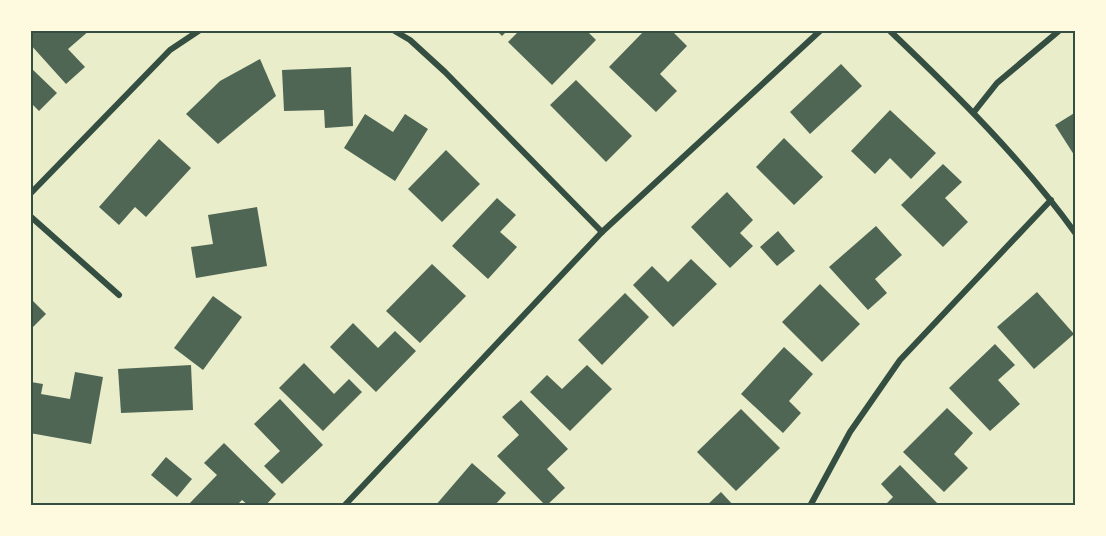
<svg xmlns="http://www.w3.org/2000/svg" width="1106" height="536" font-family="'Work Sans',sans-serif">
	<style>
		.building { fill: #4f6655 }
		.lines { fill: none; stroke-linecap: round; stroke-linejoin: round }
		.minor { stroke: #344e41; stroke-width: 6 }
		.neatline { fill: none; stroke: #344e41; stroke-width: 2 }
	</style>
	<rect width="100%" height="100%" fill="#e9edc9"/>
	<g class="building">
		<polygon points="33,30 90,30 68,49 85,67 66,84 30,44 30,32"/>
		<polygon points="496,30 508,30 502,36"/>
		<polygon points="520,30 586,30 596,40 552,85 508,42"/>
		<polygon points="645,30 671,30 687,46 660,74 677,91 656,112 609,67"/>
		<polygon points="260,59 276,96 218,144 186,114 220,81"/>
		<polygon points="841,64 862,86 810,134 790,112"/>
		<polygon points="30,67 57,93 39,111 30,102"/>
		<polygon points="351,67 353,126 325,128 324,110 284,111 282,70"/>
		<polygon points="576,80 632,136 606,162 550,105"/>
		<polygon points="890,110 936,153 911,179 890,158 875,174 851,151"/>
		<polygon points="1076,112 1076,158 1055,125"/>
		<polygon points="365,114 393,132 405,114 428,129 395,181 344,148"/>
		<polygon points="784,138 823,177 794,205 756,167"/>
		<polygon points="159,139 191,168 146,217 135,207 119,225 99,207"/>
		<polygon points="446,150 480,184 442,222 408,189"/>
		<polygon points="943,164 962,182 945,198 968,222 943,247 901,205"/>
		<polygon points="727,192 753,220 740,233 753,246 730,268 691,227"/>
		<polygon points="497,198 516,215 500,232 517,247 488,279 452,246"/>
		<polygon points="257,207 267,266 196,278 191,247 213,244 208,215"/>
		<polygon points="876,226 902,255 875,279 887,293 868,310 829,267"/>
		<polygon points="778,231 795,251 777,266 760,247"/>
		<polygon points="691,259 717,284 673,327 633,285 652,266 668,282"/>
		<polygon points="432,264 466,296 420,343 386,311"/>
		<polygon points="820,284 860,324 822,362 782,322"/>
		<polygon points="1037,292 1074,334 1034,369 997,327"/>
		<polygon points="625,293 649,317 602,365 578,340"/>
		<polygon points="213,296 242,317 203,370 174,348"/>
		<polygon points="30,298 46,314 30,330"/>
		<polygon points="353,323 378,348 395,331 416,351 376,392 330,347"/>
		<polygon points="995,344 1015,365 998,380 1020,404 990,431 949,388"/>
		<polygon points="784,347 813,374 789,401 801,413 783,433 741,394"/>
		<polygon points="304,363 334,394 349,379 362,392 323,431 279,388"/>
		<polygon points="191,365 193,410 121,413 118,369"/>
		<polygon points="587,365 612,389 570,431 530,392 547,375 562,389"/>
		<polygon points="75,372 103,377 91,444 30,433 31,382 43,384 41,394 70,399"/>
		<polygon points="280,399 323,445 282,484 264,466 280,451 254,424"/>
		<polygon points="521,400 568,449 547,469 565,488 546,506 497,456 519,435 502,417"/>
		<polygon points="947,408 973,433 954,454 968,468 944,492 903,452"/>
		<polygon points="741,409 780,448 736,491 697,452"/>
		<polygon points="224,443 276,494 265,506 249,506 242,500 236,506 187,506 217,475 204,463"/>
		<polygon points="166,457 192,479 177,497 151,475"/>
		<polygon points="472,463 506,493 494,506 435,506"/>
		<polygon points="900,465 940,506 884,506 893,497 881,484"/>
		<polygon points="721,492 734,506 706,506"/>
	</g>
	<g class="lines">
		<g class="minor">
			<polyline points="393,30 410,40 445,72 602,232"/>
			<path d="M 889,30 C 956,94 1022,159 1076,234"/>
			<polyline points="974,112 997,83 1060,30"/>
			<polyline points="30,194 170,50 200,30"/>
			<polyline points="30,216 119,295"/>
			<polyline points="344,506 602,232 821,30"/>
			<polyline points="810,506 850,432 900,360 1051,200"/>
		</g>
	</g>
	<rect width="1106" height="536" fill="none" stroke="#fefae0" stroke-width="63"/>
	<rect x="32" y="32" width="1042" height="472" class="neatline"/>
</svg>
